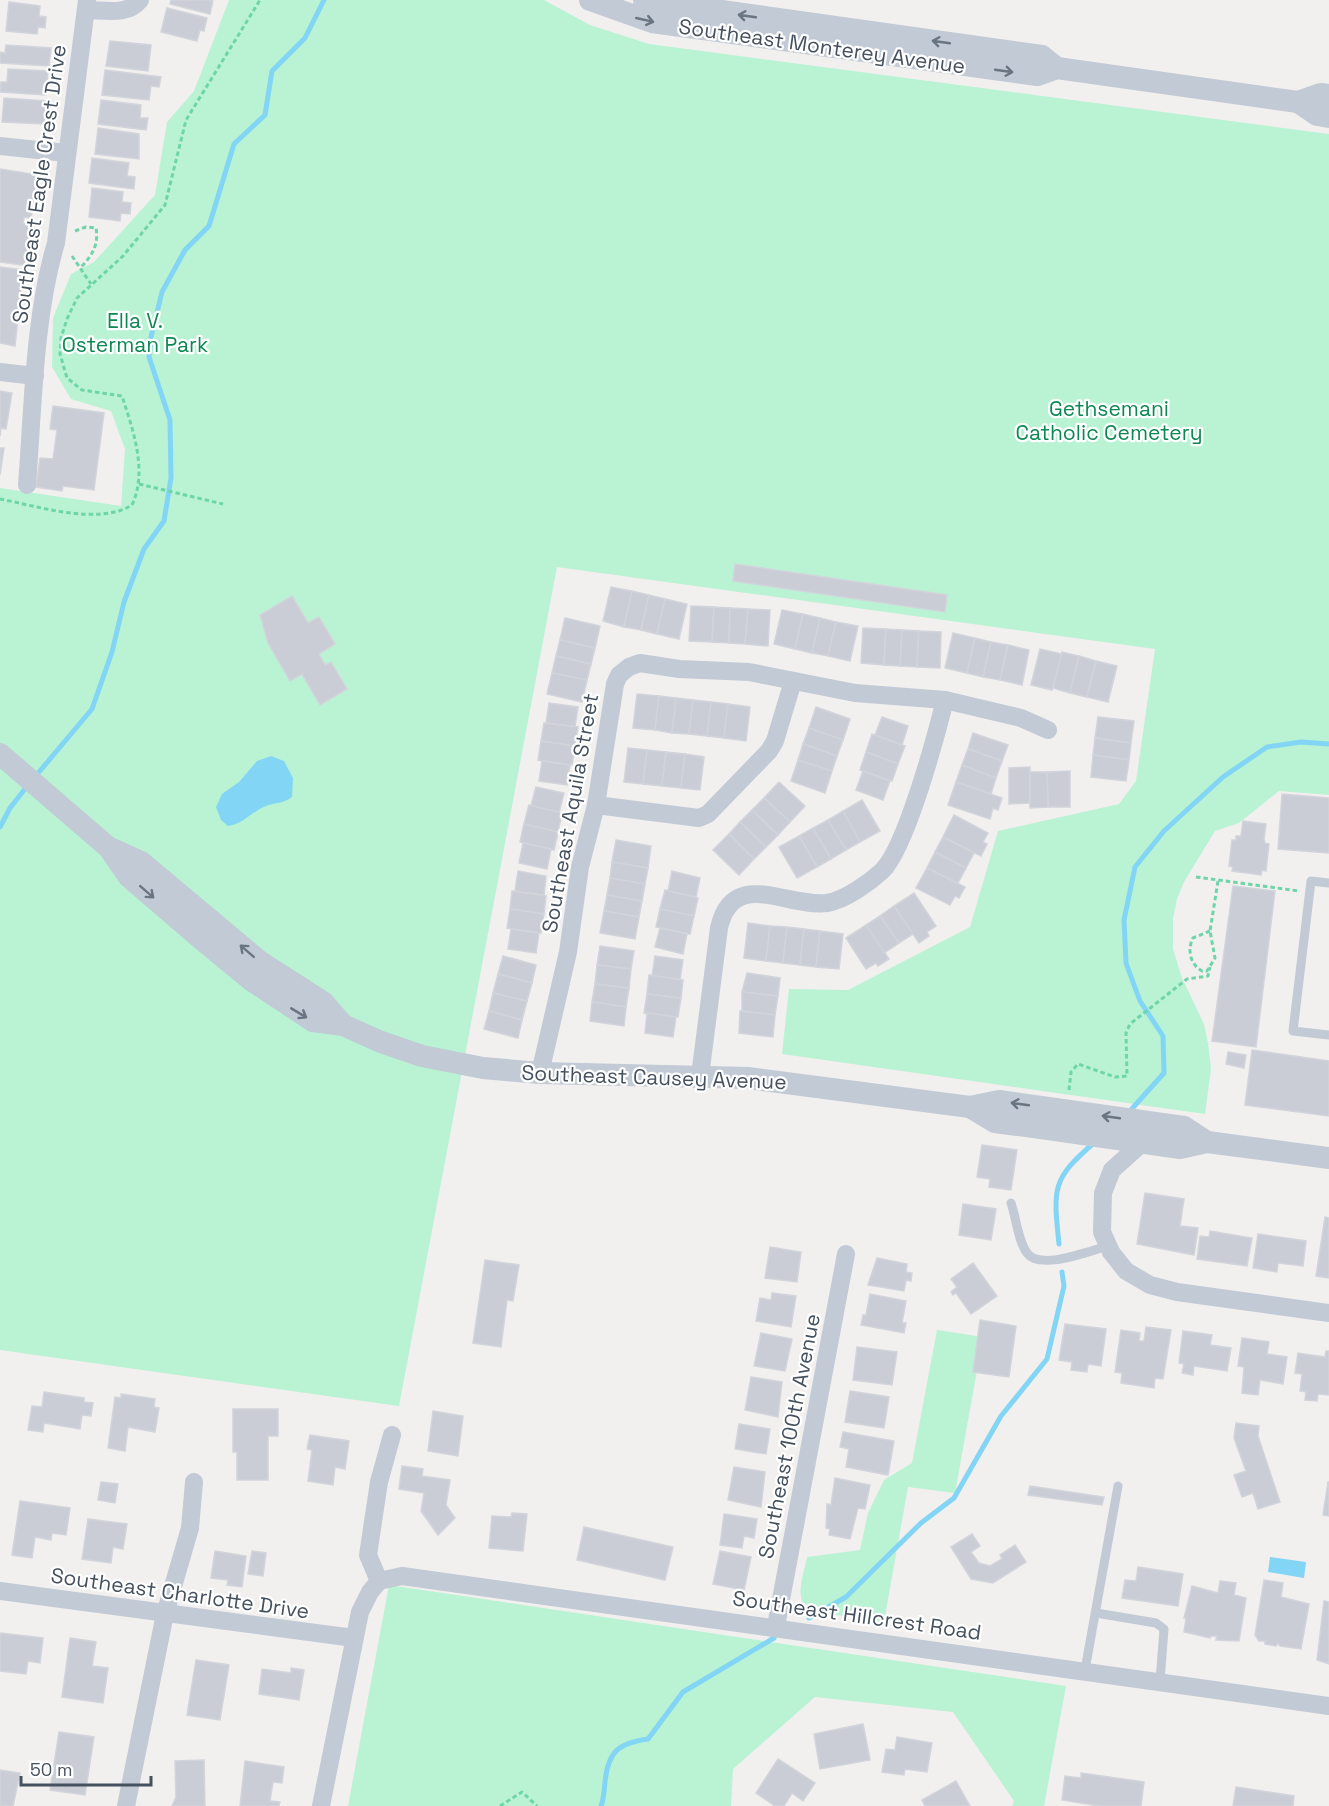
<svg xmlns="http://www.w3.org/2000/svg" width="1329" height="1806" font-family="'Space Grotesk',sans-serif">
	<style>
		.green { fill: #b9f3d4 }
		.water { fill: #82d5f4 }
		.lines { fill: none; stroke-linecap: round; stroke-linejoin: round }
		.stream { stroke: #82d5f4; stroke-width: 5 }
		.building { fill: #cacdd5; stroke: #d2d4db; stroke-width: 1.5 }
		.path { stroke: #6ed5a9; stroke-width: 3; stroke-dasharray: 4.5 3; stroke-linecap: butt }
		.service { stroke: #c1cad5; stroke-width: 9 }
		.minor { stroke: #c1cad5; stroke-width: 18 }
		.tertiary { stroke: #c1cad5; stroke-width: 22 }
		.oneway { stroke: #6a7582 }
		.labels { text-anchor: middle; dominant-baseline: central; stroke-width: 4.5; stroke-linejoin: round; paint-order: stroke }
		.street-label { font-size: 21px; fill: #45515e; stroke: #fff }
		.park-label { font-size: 21px; fill: #0e8853; stroke: #fff }
	</style>
	<rect width="100%" height="100%" fill="#f2efef"/>
	<g class="green">
		<polygon points="229,0 544,0 590,25 649,44 1329,134 1329,795 1279,791 1239,823 1215,831 1184,882 1177,899 1173,918 1173,949 1182,978 1204,1024 1208,1043 1211,1069 1205,1114 782,1054 789,989 848,990 970,927 998,831 1119,804 1136,781 1155,649 557,567 399,1406 0,1350 0,488 121,506 125,449 111,411 71,399 52,367 53,318 71,274 94,262 155,195 167,122 194,91"/>
		<path d="M 937,1330 L 983,1337 L 955,1493 L 908,1487 L 884,1622 L 811,1611 C 792,1601 804,1574 807,1557 L 860,1550 L 868,1513 L 884,1480 L 912,1463 Z"/>
		<polygon points="389,1585 1066,1686 1044,1806 1012,1806 1014,1801 953,1712 815,1697 733,1769 731,1806 348,1806"/>
	</g>
	<g class="water">
		<path d="M 271,756 L 284,761 L 293,778 L 292,797 C 283,804 276,802 266,806 C 251,812 244,824 228,826 L 221,820 L 216,807 L 222,794 L 239,782 L 257,761 Z"/>
		<polygon points="1270,1557 1306,1562 1304,1578 1268,1572"/>
	</g>
	<g class="lines">
		<g class="stream">
			<polyline points="34,778 92,709 112,652 124,602 144,549 164,521 171,478 170,420 149,357 151,337 162,292 185,250 209,226 234,144 265,115 272,71 305,38 324,0"/>
			<polyline points="0,827 10,808 28,785"/>
			<polyline points="1129,1112 1164,1073 1163,1036 1140,1001 1126,963 1124,920 1135,867 1164,831 1223,777 1267,747 1301,742 1329,744"/>
			<path d="M 1059,1244 C 1053,1187 1052,1179 1095,1142"/>
			<polyline points="809,1618 846,1597 921,1523 954,1498 1001,1416 1047,1359 1064,1286 1062,1272"/>
			<path d="M 601,1806 C 604,1799 604,1790 605,1782 C 608,1751 619,1743 648,1739 L 683,1692 L 774,1638"/>
		</g>
	</g>
	<g class="building">
		<polygon points="171,0 213,0 210,14 170,4"/>
		<polygon points="9,2 40,6 39,16 46,17 45,28 38,27 37,34 6,31"/>
		<polygon points="167,8 207,18 204,31 200,30 197,41 161,32"/>
		<polygon points="110,41 151,45 148,71 106,66"/>
		<polygon points="6,45 51,48 49,66 0,63 0,52 5,53"/>
		<polygon points="8,69 48,71 46,95 0,92 1,82 7,82"/>
		<polygon points="105,70 161,77 159,87 151,86 149,100 102,95"/>
		<polygon points="4,98 46,101 45,124 2,122"/>
		<polygon points="101,100 141,105 140,118 148,118 146,130 98,124"/>
		<polygon points="98,128 139,134 139,159 95,154"/>
		<polygon points="92,158 129,163 127,176 135,177 134,189 89,183"/>
		<polygon points="0,169 38,175 31,218 24,217 23,223 36,226 29,266 0,262"/>
		<polygon points="92,188 123,192 122,202 131,203 130,214 121,213 120,221 89,217"/>
		<polygon points="0,267 23,270 15,346 0,343"/>
		<polygon points="0,391 12,393 6,429 1,428 0,436"/>
		<polygon points="53,406 104,413 94,490 63,486 62,491 36,487 40,458 53,459 57,430 50,429"/>
		<polygon points="0,448 4,448 0,475"/>
		<polygon points="735,564 947,595 945,612 733,581"/>
		<polygon points="611,587 632,591 624,627 603,621"/>
		<polygon points="632,591 649,595 641,630 624,627"/>
		<polygon points="649,595 665,599 657,634 641,630"/>
		<polygon points="292,596 308,623 319,617 335,644 319,654 325,665 331,662 347,689 320,705 302,674 290,681 268,643 260,615"/>
		<polygon points="665,599 687,604 679,639 657,634"/>
		<polygon points="691,606 714,607 712,642 689,641"/>
		<polygon points="714,607 730,608 729,643 712,642"/>
		<polygon points="730,608 748,609 745,644 729,643"/>
		<polygon points="748,609 770,610 768,646 745,644"/>
		<polygon points="782,610 803,614 795,649 774,644"/>
		<polygon points="803,614 820,618 812,653 795,649"/>
		<polygon points="565,618 600,626 595,648 560,640"/>
		<polygon points="820,618 836,622 828,656 812,653"/>
		<polygon points="836,622 858,626 850,661 828,656"/>
		<polygon points="863,628 886,629 884,665 861,663"/>
		<polygon points="886,629 902,630 900,666 884,665"/>
		<polygon points="902,630 919,631 917,667 900,666"/>
		<polygon points="919,631 941,632 940,668 917,667"/>
		<polygon points="953,633 975,638 967,673 945,668"/>
		<polygon points="975,638 991,642 983,677 967,673"/>
		<polygon points="560,640 595,648 591,664 556,656"/>
		<polygon points="991,642 1008,645 1000,680 983,677"/>
		<polygon points="1008,645 1029,650 1022,685 1000,680"/>
		<polygon points="1040,649 1062,654 1052,690 1031,685"/>
		<polygon points="1062,652 1079,656 1070,693 1053,688"/>
		<polygon points="556,656 591,664 587,680 552,673"/>
		<polygon points="1079,656 1096,661 1087,697 1070,693"/>
		<polygon points="1096,661 1117,666 1108,702 1087,697"/>
		<polygon points="552,673 587,680 582,702 547,694"/>
		<polygon points="637,694 659,696 655,730 633,728"/>
		<polygon points="659,696 676,698 672,733 655,730"/>
		<polygon points="676,698 693,700 689,734 672,733"/>
		<polygon points="693,700 711,702 707,736 689,734"/>
		<polygon points="711,702 728,704 724,738 707,736"/>
		<polygon points="549,703 578,707 575,727 546,723"/>
		<polygon points="728,704 750,707 746,741 724,738"/>
		<polygon points="816,707 850,719 843,740 809,728"/>
		<polygon points="882,717 908,726 902,745 875,735"/>
		<polygon points="1098,717 1134,721 1131,743 1095,738"/>
		<polygon points="544,723 578,727 575,746 541,741"/>
		<polygon points="809,728 843,740 837,756 803,744"/>
		<polygon points="973,733 1008,745 1002,761 968,749"/>
		<polygon points="872,734 905,746 898,764 866,752"/>
		<polygon points="1095,738 1131,743 1129,760 1093,755"/>
		<polygon points="541,741 575,746 572,765 538,760"/>
		<polygon points="803,744 837,756 832,771 798,760"/>
		<polygon points="628,748 647,750 643,784 624,782"/>
		<polygon points="968,749 1002,761 996,778 962,765"/>
		<polygon points="647,750 666,752 662,786 643,784"/>
		<polygon points="666,752 685,754 681,788 662,786"/>
		<polygon points="866,752 898,764 892,781 860,770"/>
		<polygon points="685,754 704,757 700,790 681,788"/>
		<polygon points="1093,755 1129,760 1126,781 1091,777"/>
		<polygon points="798,760 832,771 825,793 791,781"/>
		<polygon points="542,761 570,765 567,785 539,781"/>
		<polygon points="962,765 996,778 991,794 956,782"/>
		<polygon points="1030,767 1030,803 1009,804 1009,768"/>
		<polygon points="863,771 890,781 883,800 856,790"/>
		<polygon points="1070,771 1070,807 1048,807 1047,772"/>
		<polygon points="1030,772 1047,772 1048,807 1030,808"/>
		<polygon points="779,782 805,806 790,822 764,798"/>
		<polygon points="956,782 1002,798 998,810 993,808 990,819 948,805"/>
		<polygon points="536,787 564,793 559,813 531,806"/>
		<polygon points="1282,794 1329,798 1329,853 1278,849"/>
		<polygon points="764,798 790,822 778,835 752,810"/>
		<polygon points="862,800 880,831 860,842 843,811"/>
		<polygon points="529,805 562,813 558,832 524,824"/>
		<polygon points="752,810 778,835 766,847 740,822"/>
		<polygon points="843,811 860,842 846,850 828,820"/>
		<polygon points="954,815 988,833 983,842 987,844 981,856 943,837"/>
		<polygon points="828,820 846,850 831,859 813,828"/>
		<polygon points="1243,821 1266,824 1264,839 1265,843 1269,844 1266,871 1262,870 1261,875 1232,871 1233,867 1229,866 1232,840 1236,840 1236,836 1241,836"/>
		<polygon points="740,822 766,847 754,859 729,834"/>
		<polygon points="524,824 558,832 554,850 520,842"/>
		<polygon points="813,828 831,859 817,867 799,836"/>
		<polygon points="729,834 754,859 739,875 713,850"/>
		<polygon points="799,836 817,867 797,878 779,847"/>
		<polygon points="943,837 974,853 966,868 935,852"/>
		<polygon points="616,840 651,846 648,868 612,862"/>
		<polygon points="523,843 551,849 547,869 519,863"/>
		<polygon points="935,852 966,868 958,883 927,868"/>
		<polygon points="612,862 648,868 645,884 610,878"/>
		<polygon points="927,868 965,887 959,898 955,896 950,905 916,888"/>
		<polygon points="518,871 546,876 544,895 515,891"/>
		<polygon points="672,871 700,878 696,897 668,891"/>
		<polygon points="610,878 645,884 642,901 607,895"/>
		<polygon points="1233,886 1275,891 1256,1047 1212,1041"/>
		<polygon points="665,890 698,898 694,916 660,909"/>
		<polygon points="512,891 546,896 544,914 510,909"/>
		<polygon points="914,893 936,926 927,932 929,936 919,943 894,906"/>
		<polygon points="607,895 642,901 639,917 604,911"/>
		<polygon points="894,906 913,934 899,943 880,916"/>
		<polygon points="510,909 544,914 541,933 507,928"/>
		<polygon points="660,909 694,916 690,934 656,927"/>
		<polygon points="604,911 639,917 635,939 600,933"/>
		<polygon points="880,916 899,943 884,953 866,925"/>
		<polygon points="748,923 770,926 766,961 744,958"/>
		<polygon points="866,925 889,959 878,966 876,963 866,969 846,938"/>
		<polygon points="770,926 787,927 783,963 766,961"/>
		<polygon points="787,927 804,929 800,965 783,963"/>
		<polygon points="660,928 687,934 683,954 655,947"/>
		<polygon points="511,929 539,933 536,953 508,949"/>
		<polygon points="804,929 820,931 816,967 800,965"/>
		<polygon points="820,931 843,934 839,969 816,967"/>
		<polygon points="600,946 634,951 631,969 597,965"/>
		<polygon points="503,956 536,965 532,983 498,974"/>
		<polygon points="655,956 683,960 680,980 652,976"/>
		<polygon points="597,965 631,969 629,988 595,984"/>
		<polygon points="747,973 780,978 778,996 742,992"/>
		<polygon points="498,974 532,983 527,1001 493,993"/>
		<polygon points="649,975 683,980 681,998 647,994"/>
		<polygon points="595,984 629,988 626,1007 592,1002"/>
		<polygon points="742,992 778,996 775,1015 742,1011"/>
		<polygon points="493,993 527,1001 522,1020 489,1011"/>
		<polygon points="647,994 681,998 678,1017 644,1013"/>
		<polygon points="592,1002 626,1007 624,1026 590,1021"/>
		<polygon points="489,1011 522,1020 518,1038 484,1029"/>
		<polygon points="740,1011 775,1015 773,1037 739,1033"/>
		<polygon points="647,1013 676,1017 673,1037 645,1033"/>
		<polygon points="1252,1050 1329,1061 1329,1116 1245,1105"/>
		<polygon points="1228,1052 1246,1055 1244,1068 1226,1064"/>
		<polygon points="982,1145 1017,1150 1011,1190 989,1187 990,1179 977,1177"/>
		<polygon points="1145,1193 1184,1199 1180,1226 1198,1228 1194,1255 1137,1244"/>
		<polygon points="963,1204 996,1209 991,1240 959,1235"/>
		<polygon points="1325,1217 1329,1218 1329,1278 1316,1276"/>
		<polygon points="1210,1231 1252,1238 1247,1266 1197,1259 1200,1236 1209,1237"/>
		<polygon points="1258,1234 1306,1241 1303,1266 1278,1263 1277,1272 1253,1268"/>
		<polygon points="770,1247 801,1252 797,1282 765,1278"/>
		<polygon points="877,1258 907,1264 906,1272 912,1273 911,1281 906,1280 904,1291 868,1285"/>
		<polygon points="485,1260 519,1265 513,1301 507,1300 501,1347 473,1343"/>
		<polygon points="973,1263 997,1296 971,1314 956,1293 953,1295 951,1292 957,1287 951,1279"/>
		<polygon points="772,1293 796,1296 791,1327 756,1321 760,1298 771,1300"/>
		<polygon points="870,1294 906,1301 902,1323 906,1323 904,1333 861,1325 863,1315 866,1315"/>
		<polygon points="980,1320 1016,1326 1009,1377 973,1372"/>
		<polygon points="1065,1324 1106,1329 1101,1366 1088,1364 1087,1372 1071,1370 1072,1362 1059,1360"/>
		<polygon points="1146,1327 1171,1330 1163,1379 1155,1378 1154,1388 1121,1383 1122,1373 1115,1372 1121,1330 1140,1333 1139,1341 1144,1341"/>
		<polygon points="1183,1331 1212,1335 1210,1345 1231,1348 1227,1371 1194,1366 1193,1375 1182,1373 1184,1364 1179,1363"/>
		<polygon points="761,1333 792,1339 785,1371 754,1366"/>
		<polygon points="1242,1338 1269,1342 1267,1354 1287,1357 1283,1384 1260,1380 1258,1395 1242,1393 1244,1367 1238,1366"/>
		<polygon points="857,1347 897,1352 892,1385 853,1380"/>
		<polygon points="1326,1351 1329,1351 1329,1395 1318,1394 1317,1401 1305,1400 1306,1392 1300,1391 1302,1374 1295,1373 1298,1353 1325,1357"/>
		<polygon points="751,1377 782,1382 778,1417 745,1410"/>
		<polygon points="850,1391 889,1397 884,1428 845,1422"/>
		<polygon points="44,1392 84,1398 84,1402 93,1403 91,1416 82,1415 80,1429 44,1423 43,1432 28,1430 32,1406 42,1407"/>
		<polygon points="121,1394 155,1399 154,1407 159,1408 155,1432 128,1427 125,1451 108,1448 115,1397 121,1398"/>
		<polygon points="233,1409 278,1409 278,1436 268,1436 268,1480 237,1480 237,1452 233,1452"/>
		<polygon points="433,1411 463,1416 458,1456 428,1451"/>
		<polygon points="1236,1423 1259,1426 1258,1436 1280,1502 1258,1509 1253,1493 1242,1497 1234,1475 1246,1471 1234,1438"/>
		<polygon points="739,1424 770,1429 766,1454 735,1449"/>
		<polygon points="843,1432 894,1441 888,1475 846,1467 849,1449 840,1447"/>
		<polygon points="310,1435 349,1441 345,1469 335,1467 333,1485 308,1481 312,1450 307,1449"/>
		<polygon points="402,1466 423,1469 422,1476 450,1480 446,1505 455,1518 438,1535 421,1511 424,1493 399,1489"/>
		<polygon points="734,1467 765,1472 761,1507 728,1500"/>
		<polygon points="835,1478 870,1485 865,1509 858,1508 850,1539 829,1535 830,1529 826,1528 827,1504 831,1505"/>
		<polygon points="101,1482 118,1484 115,1503 98,1500"/>
		<polygon points="1328,1482 1329,1482 1329,1516 1323,1515"/>
		<polygon points="1030,1486 1104,1497 1102,1505 1028,1495"/>
		<polygon points="20,1501 70,1508 66,1535 52,1533 51,1540 35,1537 32,1558 12,1555"/>
		<polygon points="512,1513 527,1514 523,1551 489,1548 492,1516 511,1517"/>
		<polygon points="724,1514 757,1519 754,1538 744,1536 742,1548 720,1545"/>
		<polygon points="88,1519 127,1524 123,1549 113,1547 111,1563 82,1559"/>
		<polygon points="584,1527 673,1547 665,1580 577,1560"/>
		<polygon points="972,1534 980,1546 971,1552 979,1563 990,1566 1002,1559 1000,1555 1015,1545 1026,1562 993,1583 971,1579 951,1547"/>
		<polygon points="215,1551 246,1556 242,1587 227,1585 228,1580 211,1578"/>
		<polygon points="252,1551 266,1553 263,1576 248,1574"/>
		<polygon points="720,1551 751,1557 744,1590 713,1584"/>
		<polygon points="1138,1567 1183,1574 1178,1606 1122,1598 1125,1580 1136,1581"/>
		<polygon points="1264,1580 1283,1583 1281,1597 1309,1604 1301,1649 1280,1646 1278,1643 1276,1646 1265,1644 1265,1641 1259,1641 1255,1635"/>
		<polygon points="1220,1581 1236,1583 1234,1595 1246,1598 1239,1641 1216,1640 1217,1636 1211,1636 1210,1638 1184,1632 1186,1618 1184,1618 1192,1586 1218,1593"/>
		<polygon points="1324,1601 1329,1602 1329,1664 1317,1660"/>
		<polygon points="0,1633 43,1638 40,1663 28,1661 26,1674 0,1671"/>
		<polygon points="70,1638 96,1642 92,1666 108,1668 103,1703 62,1697"/>
		<polygon points="196,1660 229,1665 220,1720 187,1715"/>
		<polygon points="291,1668 304,1670 299,1700 259,1694 262,1669 291,1673"/>
		<polygon points="863,1724 870,1760 820,1769 814,1734"/>
		<polygon points="59,1732 94,1737 85,1795 50,1790"/>
		<polygon points="897,1737 932,1743 927,1772 905,1769 904,1775 882,1772 886,1749 895,1750"/>
		<polygon points="778,1759 815,1783 803,1801 792,1793 784,1806 775,1806 756,1793"/>
		<polygon points="204,1760 205,1806 172,1806 176,1797 175,1761"/>
		<polygon points="245,1761 284,1767 282,1783 273,1782 270,1801 280,1802 279,1806 240,1806"/>
		<polygon points="0,1770 20,1773 13,1806 0,1806"/>
		<polygon points="1081,1773 1144,1782 1141,1806 1099,1806 1062,1800 1065,1776 1081,1778"/>
		<polygon points="956,1781 970,1806 925,1806 922,1800"/>
		<polygon points="1236,1787 1294,1796 1293,1806 1233,1806"/>
	</g>
	<g class="lines">
		<g class="path">
			<path d="M 75,231 L 86,227 L 96,228 C 99,245 92,256 80,268"/>
			<polyline points="72,256 91,284"/>
			<polyline points="139,484 223,504"/>
			<path d="M 0,499 C 37,506 98,526 132,505 C 148,471 133,430 122,396 L 82,390 L 67,378 L 60,354 L 61,338 L 67,319 L 77,298 L 123,256 L 165,205 L 186,120 L 260,0"/>
			<polyline points="1196,877 1299,891"/>
			<path d="M 1210,931 L 1193,938 C 1187,950 1190,964 1202,971 L 1207,971 L 1215,958 L 1210,931 L 1218,881"/>
			<polyline points="1069,1090 1071,1072 1078,1064 1115,1077 1127,1076 1126,1033 1130,1024 1187,979 1208,976 1210,967"/>
			<polyline points="500,1806 522,1792 537,1806"/>
		</g>
		<g class="service">
			<polyline points="1329,883 1311,881 1293,1031 1329,1035"/>
			<path d="M 1011,1203 C 1016,1217 1018,1241 1027,1253 C 1040,1271 1089,1251 1108,1246"/>
			<polyline points="1096,1613 1156,1623 1164,1629 1160,1681"/>
			<polyline points="1085,1670 1118,1486"/>
		</g>
		<g class="minor">
			<path d="M 86,10 C 106,10 127,16 140,0"/>
			<polyline points="0,146 66,153"/>
			<polyline points="0,372 35,376"/>
			<path d="M 27,485 C 33,408 34,316 56,243 L 87,0"/>
			<polyline points="596,805 699,818 708,814 769,751 775,741 793,681"/>
			<polyline points="540,1073 568,952 580,867 596,805 615,684 619,675 629,667 640,663 679,669 749,672 855,693 945,700 1021,718 1048,730"/>
			<path d="M 700,1076 L 719,928 C 733,867 787,908 827,903 C 845,900 869,883 882,871 C 906,848 936,736 945,700"/>
			<polyline points="1142,1143 1112,1170 1103,1193 1102,1232 1111,1252 1126,1271 1150,1285 1177,1292 1329,1313"/>
			<polyline points="379,1581 402,1576 1329,1706"/>
			<polyline points="0,1591 354,1638"/>
			<polyline points="776,1626 846,1254"/>
			<polyline points="126,1806 165,1614 190,1528 194,1482"/>
			<polyline points="321,1806 360,1612 370,1592 379,1581 368,1555 379,1482 392,1435"/>
		</g>
		<g class="tertiary">
			<polyline points="590,0 652,22 1037,75 1057,68 1298,102 1321,94 1329,95"/>
			<polyline points="644,0 1042,56 1057,68"/>
			<polyline points="1298,102 1317,115 1329,117"/>
			<polyline points="0,754 109,848 129,877 200,938 251,980 313,1021 343,1025 381,1042 422,1056 483,1068 540,1073 748,1078 970,1107 999,1101 1184,1127 1207,1142"/>
			<polyline points="110,848 141,862 259,961 323,1002 343,1025"/>
			<polyline points="970,1107 995,1122 1048,1129 1180,1148 1207,1142 1329,1158"/>
		</g>
	</g>
	<defs><path id="oneway-shaft" d="M-6 0H5M1.5-3L5.5 0L1.5 3" fill="none" stroke-width="1.6" stroke-linecap="round" stroke-linejoin="round" transform="scale(1.5)"/></defs>
	<g class="oneway">
		<use href="#oneway-shaft" transform="translate(747 16) rotate(-172)"/>
		<use href="#oneway-shaft" transform="translate(645 20) rotate(13)"/>
		<use href="#oneway-shaft" transform="translate(941 42) rotate(-172)"/>
		<use href="#oneway-shaft" transform="translate(1004 71) rotate(8)"/>
		<use href="#oneway-shaft" transform="translate(147 892) rotate(41)"/>
		<use href="#oneway-shaft" transform="translate(247 951) rotate(-139)"/>
		<use href="#oneway-shaft" transform="translate(299 1013) rotate(31)"/>
		<use href="#oneway-shaft" transform="translate(1020 1104) rotate(-172)"/>
		<use href="#oneway-shaft" transform="translate(1111 1117) rotate(-172)"/>
	</g>
	<g class="labels">
		<g class="street-label">
			<text transform="translate(822 46) rotate(8)">Southeast Monterey Avenue</text>
			<text transform="translate(39 184) rotate(-82)">Southeast Eagle Crest Drive</text>
			<text transform="translate(570 813) rotate(-80)">Southeast Aquila Street</text>
			<text transform="translate(654 1077) rotate(2)">Southeast Causey Avenue</text>
			<text transform="translate(789 1436) rotate(-79)">Southeast 100th Avenue</text>
			<text transform="translate(180 1593) rotate(8)">Southeast Charlotte Drive</text>
			<text transform="translate(857 1615) rotate(8)">Southeast Hillcrest Road</text>
		</g>
		<g class="park-label">
			<text x="135" y="320">Ella V.<tspan x="135" dy="24">Osterman Park</tspan></text>
			<text x="1109" y="408">Gethsemani<tspan x="1109" dy="24">Catholic Cemetery</tspan></text>
		</g>
	</g>
	<path d="M21 1776v9h130v-9" fill="none" stroke="#45515e" stroke-width="3"/>
	<text x="30" y="1776" font-size="18" fill="#45515e" stroke="#ffffff" stroke-width="4.5" paint-order="stroke">50 m</text>
</svg>
